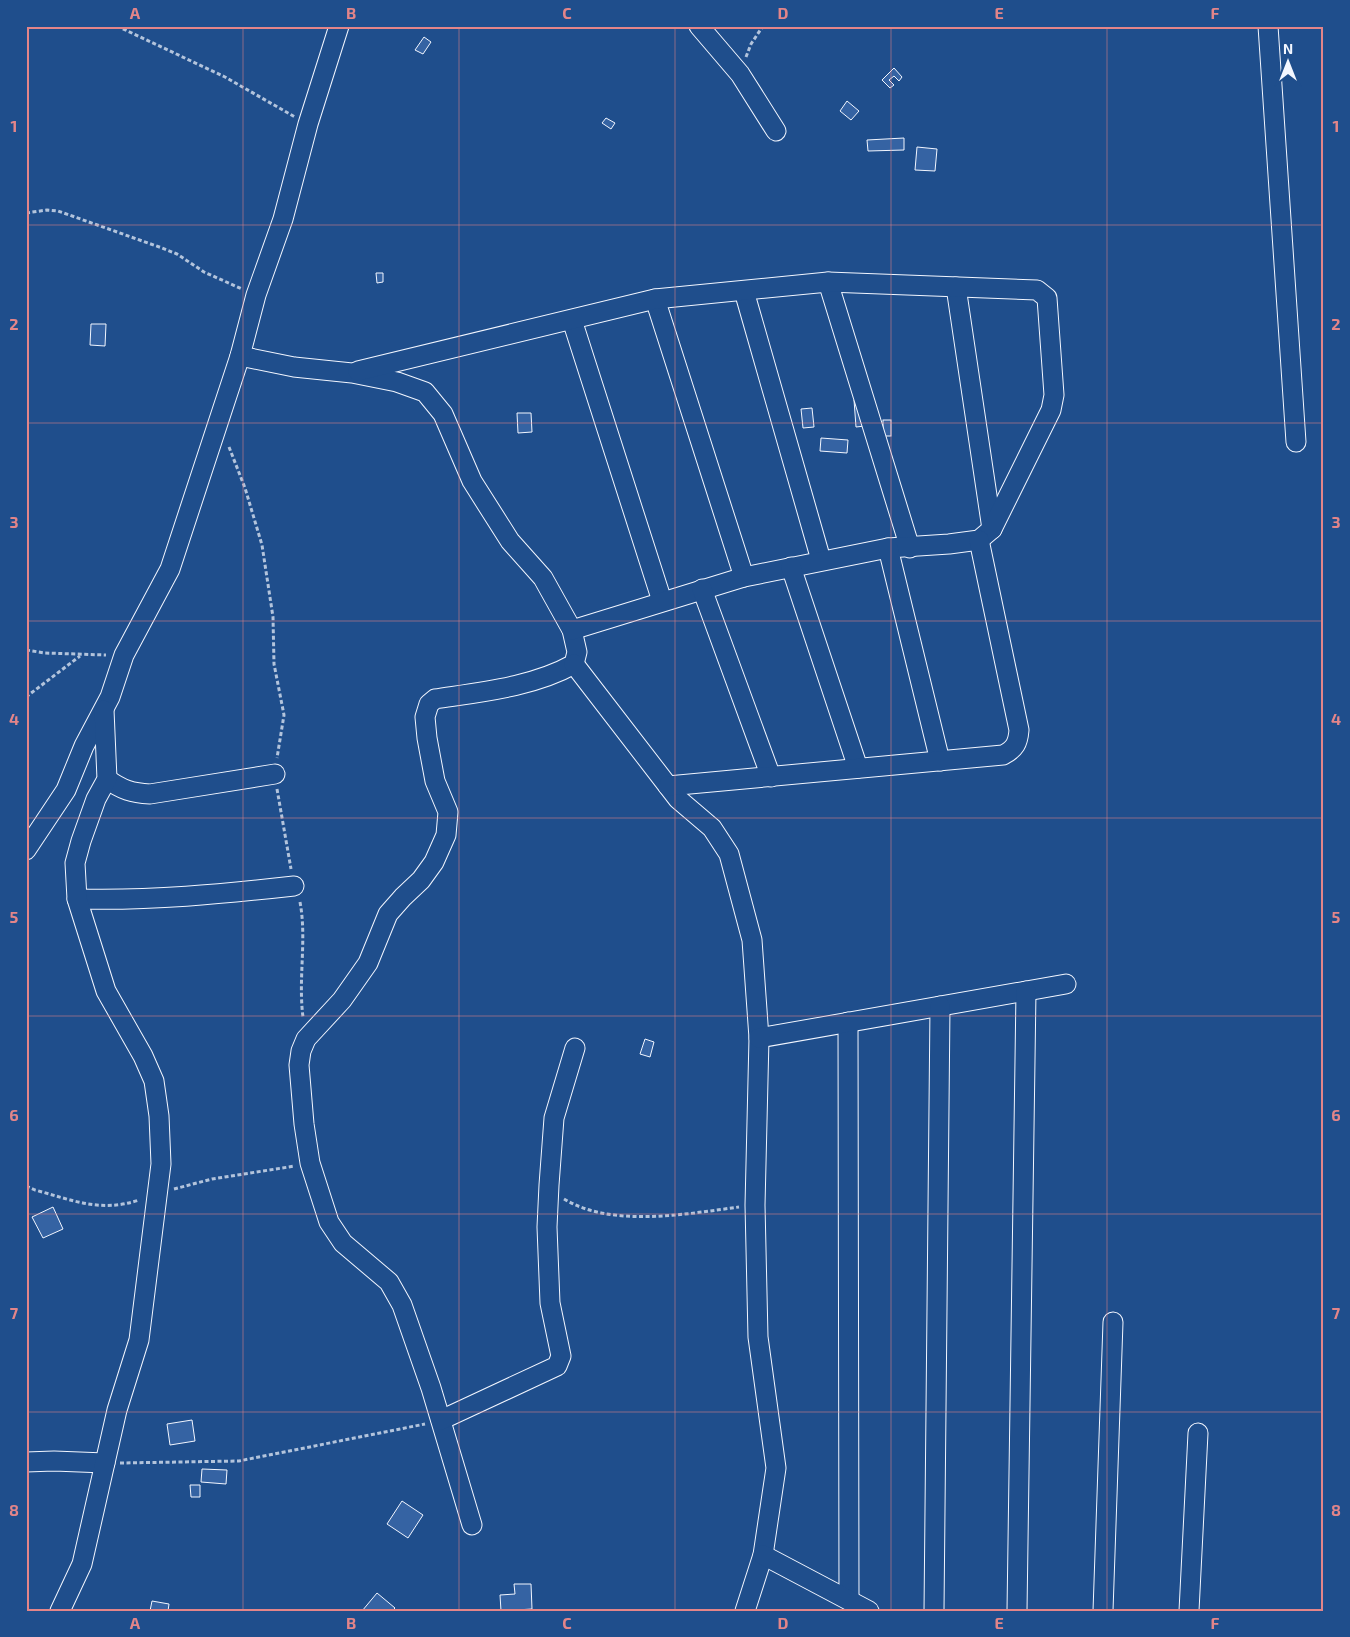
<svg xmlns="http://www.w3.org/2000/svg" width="1350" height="1637" font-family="'Exo 2',sans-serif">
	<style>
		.building { fill: #3563a3; stroke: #f2f6ff }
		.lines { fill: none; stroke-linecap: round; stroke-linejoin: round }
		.minor-casing { stroke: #f2f6ff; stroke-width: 21 }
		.path { stroke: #b3c4dc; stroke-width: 3; stroke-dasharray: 4 2.5; stroke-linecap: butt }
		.minor { stroke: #1f4e8c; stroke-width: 19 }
		.grid { fill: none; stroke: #e38589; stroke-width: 1; stroke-opacity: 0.55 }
		.neatline { fill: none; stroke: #e38589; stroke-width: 2 }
		.grid-label { font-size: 16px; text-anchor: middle; font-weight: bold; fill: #e38589 }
	</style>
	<rect width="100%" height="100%" fill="#1f4e8c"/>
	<g class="building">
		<polygon points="424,37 431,42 423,54 415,50"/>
		<polygon points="894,68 902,77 899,81 894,76 889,80 894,85 890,88 882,80"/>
		<polygon points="847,101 859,111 851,120 840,111"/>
		<polygon points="606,118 615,123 611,129 602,123"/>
		<polygon points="904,138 904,150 868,151 867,140"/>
		<polygon points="917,147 937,149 935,171 915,170"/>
		<polygon points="376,273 383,273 383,282 377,283"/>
		<polygon points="91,324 106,324 105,346 90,345"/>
		<polygon points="863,399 865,426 856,427 854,400"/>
		<polygon points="812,408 814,427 803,428 801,409"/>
		<polygon points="517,413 531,413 532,432 518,433"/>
		<rect x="883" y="420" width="8" height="16"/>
		<polygon points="821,438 848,440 847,453 820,451"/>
		<polygon points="645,1039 654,1042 650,1057 640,1054"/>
		<polygon points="53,1207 63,1229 43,1238 32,1217"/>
		<polygon points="192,1420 195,1441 170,1445 167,1424"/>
		<polygon points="202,1469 227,1470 226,1484 201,1482"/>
		<polygon points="190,1485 200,1485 200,1497 191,1497"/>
		<polygon points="402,1501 423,1515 408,1538 387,1524"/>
		<polygon points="514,1584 531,1584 532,1609 501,1611 500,1595 515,1594"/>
		<polygon points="377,1593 395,1608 392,1611 362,1611"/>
		<polygon points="152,1601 169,1604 168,1611 150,1611"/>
	</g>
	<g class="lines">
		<g class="minor-casing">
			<g id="minor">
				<polyline points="699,26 740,74 776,131"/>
				<polyline points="1268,26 1296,442"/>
				<polyline points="828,282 910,548"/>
				<polyline points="956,287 992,529"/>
				<polyline points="744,291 821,560"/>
				<polyline points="655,299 744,577"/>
				<polyline points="572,320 662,601"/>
				<path d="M 240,356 L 294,367 L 352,373 L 397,382 L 425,392 L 443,414 L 472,481 L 510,541 L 543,578 L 572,630 L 577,652 L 574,664 C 533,687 481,692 435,699 L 429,704 L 425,717 L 427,738 L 435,781 L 448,812 L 446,835 L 434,862 L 421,880 L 403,897 L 388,914 L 368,963 L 342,1000 L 306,1039 L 301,1051 L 299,1065 L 304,1124 L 310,1163 L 329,1222 L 343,1243 L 389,1282 L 402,1305 L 431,1388 L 472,1525"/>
				<polyline points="358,371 655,299 828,282 1037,290 1047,298 1054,395 1051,410 992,529 979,540 949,544 888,548 744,577 572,630"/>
				<polyline points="888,548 940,761"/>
				<polyline points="791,567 858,768"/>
				<polyline points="702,589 771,777"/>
				<polyline points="574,664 678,799 712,828 729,854 752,940 759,1038 755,1205 758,1337 776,1468 763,1555 745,1611"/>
				<path d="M 107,779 C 122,790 132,793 150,794 L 275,774"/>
				<path d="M 668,786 L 1003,755 C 1015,749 1018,743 1019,730 L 979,540"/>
				<polyline points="26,850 66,790 84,746 110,697 124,655 170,569 240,356 256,295 283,219 308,124 339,26"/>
				<path d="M 77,899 C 151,901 222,894 294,886"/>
				<polyline points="848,1022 849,1600"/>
				<polyline points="759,1038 1066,984"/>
				<polyline points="441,1420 557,1366 561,1356 550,1303 547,1227 549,1185 554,1118 575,1048"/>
				<polyline points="26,1462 54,1461 105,1463"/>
				<polyline points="763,1555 869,1611"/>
				<polyline points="60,1611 82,1564 117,1410 139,1340 161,1164 159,1116 154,1081 143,1056 106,991 77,899 75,863 81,841 96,799 107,779 104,710"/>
				<polyline points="934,1611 940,1006"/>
				<polyline points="1017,1611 1026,991"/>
				<polyline points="1103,1611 1113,1322"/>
				<polyline points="1189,1611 1198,1433"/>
			</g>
		</g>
		<g class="path">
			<polyline points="117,26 225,77 295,117"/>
			<polyline points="746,57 751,44 763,26"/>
			<polyline points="26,213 47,210 58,211 162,248 177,254 204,272 242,289"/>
			<polyline points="229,447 245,488 262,545 273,617 274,664 284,715 277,758"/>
			<polyline points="26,650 45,653 106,655"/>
			<polyline points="26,697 80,656"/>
			<polyline points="277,789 291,869"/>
			<path d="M 300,902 C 307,939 298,979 303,1017"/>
			<path d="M 26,1186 L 35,1190 C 72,1200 101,1213 139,1200"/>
			<polyline points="174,1189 212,1179 295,1166"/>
			<path d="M 564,1199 C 612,1228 686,1214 739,1207"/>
			<polyline points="120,1463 239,1461 425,1424"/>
		</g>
		<use href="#minor" class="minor"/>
	</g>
	<path class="grid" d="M 243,26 L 243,1611M 459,26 L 459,1611M 675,26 L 675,1611M 891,26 L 891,1611M 1107,26 L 1107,1611M 26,225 L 1324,225M 26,423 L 1324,423M 26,621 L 1324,621M 26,818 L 1324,818M 26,1016 L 1324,1016M 26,1214 L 1324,1214M 26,1412 L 1324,1412"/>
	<rect width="1350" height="1637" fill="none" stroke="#1f4e8c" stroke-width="55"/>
	<g transform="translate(1288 62)" stroke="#1f4e8c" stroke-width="4" paint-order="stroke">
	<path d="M0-4L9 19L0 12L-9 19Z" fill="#f2f6ff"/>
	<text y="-8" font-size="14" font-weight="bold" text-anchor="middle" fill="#f2f6ff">N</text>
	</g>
	<rect x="28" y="28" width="1294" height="1582" class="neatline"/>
	<g class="grid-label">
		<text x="135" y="19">A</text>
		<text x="351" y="19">B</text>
		<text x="567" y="19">C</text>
		<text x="783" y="19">D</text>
		<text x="999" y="19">E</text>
		<text x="1215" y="19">F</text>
		<text x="14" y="132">1</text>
		<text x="1336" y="132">1</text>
		<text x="14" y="330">2</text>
		<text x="1336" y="330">2</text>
		<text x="14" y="528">3</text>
		<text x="1336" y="528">3</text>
		<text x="14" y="725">4</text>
		<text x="1336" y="725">4</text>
		<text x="14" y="923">5</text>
		<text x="1336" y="923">5</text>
		<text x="14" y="1121">6</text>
		<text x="1336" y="1121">6</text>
		<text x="14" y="1319">7</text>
		<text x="1336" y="1319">7</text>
		<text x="14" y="1516">8</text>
		<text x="1336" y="1516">8</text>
		<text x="135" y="1629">A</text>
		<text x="351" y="1629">B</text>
		<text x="567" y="1629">C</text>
		<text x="783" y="1629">D</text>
		<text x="999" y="1629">E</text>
		<text x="1215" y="1629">F</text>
	</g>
</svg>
